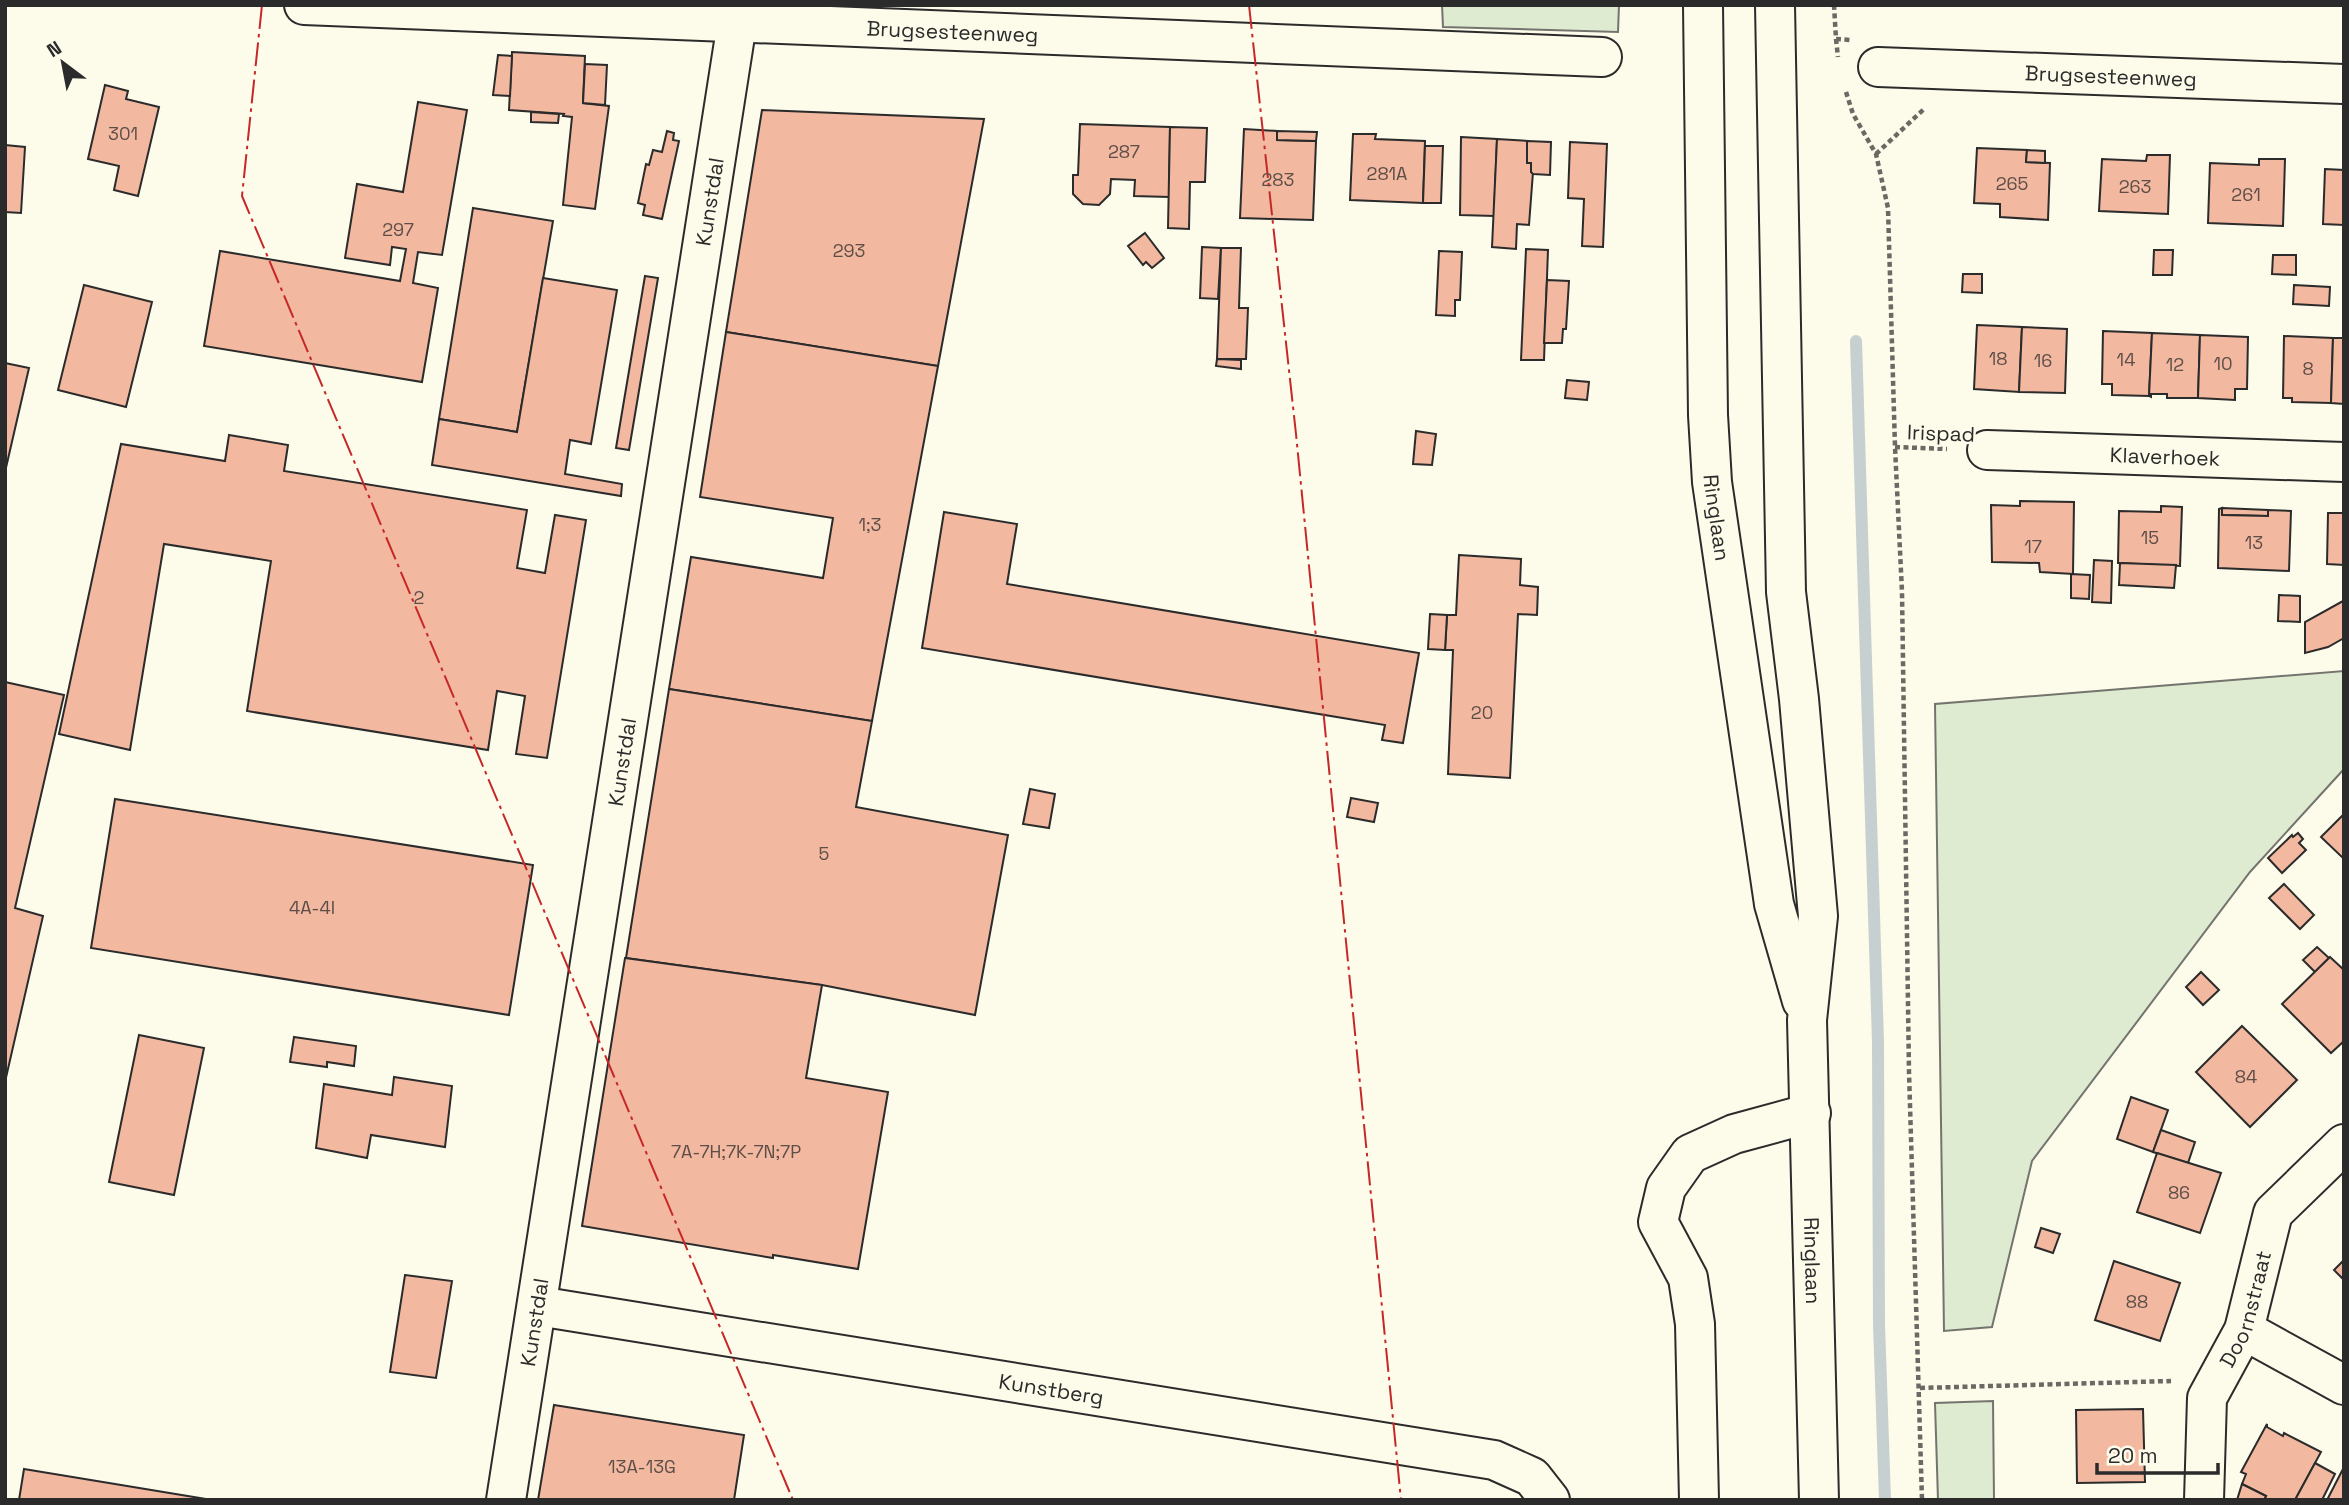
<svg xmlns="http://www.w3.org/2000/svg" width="2349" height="1505" font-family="'Space Grotesk',sans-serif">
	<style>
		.green { fill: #deebd1; stroke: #74746e; stroke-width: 2 }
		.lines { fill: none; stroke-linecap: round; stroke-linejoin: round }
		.stream { stroke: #c7d0d0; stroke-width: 12 }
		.building { fill: #f2b8a0; stroke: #2b2b2b; stroke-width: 2 }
		.minor-casing { stroke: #2b2b2b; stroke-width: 42 }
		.major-casing { stroke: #2b2b2b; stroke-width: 42 }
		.path { stroke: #6a6964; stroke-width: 4.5; stroke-dasharray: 5 3.5; stroke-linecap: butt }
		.minor { stroke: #fdfbea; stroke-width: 38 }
		.major { stroke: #fdfbea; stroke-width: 38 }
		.power { stroke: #c62828; stroke-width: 2; stroke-dasharray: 24 5 3.5 5; stroke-linecap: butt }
		.labels { text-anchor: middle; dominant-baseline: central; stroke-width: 5; stroke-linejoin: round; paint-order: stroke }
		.number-label { font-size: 18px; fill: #5d4e48 }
		.street-label { font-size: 21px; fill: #2b2b2b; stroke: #fdfbea }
	</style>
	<rect width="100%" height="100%" fill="#fdfbea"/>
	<g class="green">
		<polygon points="1442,5 1619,5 1618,32 1443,27"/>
		<polygon points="2344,671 2344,769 2250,872 2032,1161 1992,1327 1944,1331 1935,704"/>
		<polygon points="1993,1401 1994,1500 1938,1500 1935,1403"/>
	</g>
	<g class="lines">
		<polyline class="stream" points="1856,341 1878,1042 1879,1324 1885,1500"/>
	</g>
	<g class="building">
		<polygon points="512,52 585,56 583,103 609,106 595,209 563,205 572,117 563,116 564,114 509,110"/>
		<polygon points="498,55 512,56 510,96 493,95"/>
		<polygon points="585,64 607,65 605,105 583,103"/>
		<polygon points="105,85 128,91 126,99 159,107 138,196 114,190 119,166 88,159"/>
		<polygon points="418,102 467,110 442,255 418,252 413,283 438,288 422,382 204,346 220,251 400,281 406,249 392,247 390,265 345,258 357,184 403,192"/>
		<polygon points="762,110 984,119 938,366 726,332"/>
		<polygon points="531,112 559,114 558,123 531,122"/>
		<polygon points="1080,124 1170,127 1169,197 1134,196 1135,180 1111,179 1110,194 1099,205 1083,204 1073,194 1073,175 1078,175"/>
		<polygon points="1170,127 1207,128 1205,182 1190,182 1189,229 1168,228"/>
		<polygon points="1244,129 1277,131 1277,140 1316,141 1313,220 1240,218"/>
		<polygon points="667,131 674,133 673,140 679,141 662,219 643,215 645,205 638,203 646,164 649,165 653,150 662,152"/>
		<polygon points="1277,131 1317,132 1316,141 1277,140"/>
		<polygon points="1353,134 1376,134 1375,139 1425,141 1423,203 1350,200"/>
		<polygon points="1461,137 1497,139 1494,216 1460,215"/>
		<polygon points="1497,139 1528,141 1527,163 1531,163 1531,172 1533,172 1529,225 1517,224 1516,249 1492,247"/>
		<polygon points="1527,141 1551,142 1550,175 1533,174 1531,172 1531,163 1527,163"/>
		<polygon points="1570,142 1607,144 1603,247 1582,246 1584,199 1568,198"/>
		<polygon points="5,145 25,147 21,213 5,212"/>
		<polygon points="1425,146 1443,146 1441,203 1423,203"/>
		<polygon points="1977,148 2027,150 2026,162 2050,163 2048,220 2000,217 2000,204 1974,203"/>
		<polygon points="2027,150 2045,151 2045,163 2026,162"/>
		<polygon points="2147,155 2170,155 2168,214 2099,211 2102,159 2146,161"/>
		<polygon points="2259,159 2285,159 2283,226 2208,223 2210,163 2259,165"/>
		<polygon points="2325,169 2344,170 2344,225 2323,224"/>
		<polygon points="473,208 553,221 517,432 439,419"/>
		<polygon points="1145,233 1164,258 1152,268 1146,262 1143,265 1128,246"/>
		<polygon points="1202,247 1221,248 1218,299 1200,298"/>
		<polygon points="1221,248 1241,248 1239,308 1248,308 1246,359 1217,359"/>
		<polygon points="1526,249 1548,250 1544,360 1521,360"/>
		<polygon points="2154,250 2173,250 2172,275 2153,275"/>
		<polygon points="1439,251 1462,252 1460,300 1455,300 1455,316 1436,315"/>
		<polygon points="2273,255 2296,255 2296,275 2272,274"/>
		<polygon points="1963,274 1982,274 1982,293 1962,292"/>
		<polygon points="645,276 658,278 629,450 616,448"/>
		<polygon points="543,278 617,290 591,444 570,440 565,474 622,484 621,496 432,465 439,419 517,432"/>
		<polygon points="1547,280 1569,281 1566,329 1563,329 1562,343 1544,343"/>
		<polygon points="84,285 152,302 126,407 58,390"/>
		<polygon points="2294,285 2330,287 2329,306 2293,304"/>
		<polygon points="1977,325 2022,327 2019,392 1974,389"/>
		<polygon points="2022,327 2067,329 2065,393 2019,392"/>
		<polygon points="2103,331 2152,333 2149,396 2112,395 2112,384 2102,384"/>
		<polygon points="726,332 938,366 872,721 669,689 691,557 823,578 833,518 700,497"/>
		<polygon points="2152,333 2200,335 2198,398 2167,398 2167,394 2151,394 2151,397 2149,396"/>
		<polygon points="2200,335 2248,337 2247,389 2235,389 2235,400 2198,398"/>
		<polygon points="2284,336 2333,338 2331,403 2292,402 2292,398 2283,398"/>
		<polygon points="2333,338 2344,338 2344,404 2331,403"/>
		<polygon points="1217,359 1241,360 1241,369 1216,366"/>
		<polygon points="5,363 29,368 5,472"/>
		<polygon points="1567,380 1589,382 1587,400 1565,398"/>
		<polygon points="1416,431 1436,434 1432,465 1413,464"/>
		<polygon points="229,435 288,445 284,471 527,510 517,568 545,573 555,515 586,520 547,758 516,754 525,696 497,691 488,750 247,711 271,561 164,544 130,750 59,734 121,444 225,461"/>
		<polygon points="2020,501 2074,502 2073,574 2040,572 2039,563 1992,562 1991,505 2020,506"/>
		<polygon points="2161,506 2182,507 2180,566 2118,563 2119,511 2161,512"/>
		<polygon points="2222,508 2268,510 2268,516 2222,515"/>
		<polygon points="2222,508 2222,515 2268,516 2268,510 2291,511 2289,571 2218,568 2219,509"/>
		<polygon points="944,512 1017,524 1007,584 1419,653 1403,743 1382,740 1385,725 922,648"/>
		<polygon points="2328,513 2344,513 2344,565 2327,564"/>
		<polygon points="1459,555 1521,559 1520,585 1538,587 1537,615 1518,614 1510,778 1448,774 1453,650 1445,650 1447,615 1456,615"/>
		<polygon points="2094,560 2112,561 2111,603 2092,602"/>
		<polygon points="2120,563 2176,565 2174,588 2119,585"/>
		<polygon points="2071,574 2090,575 2089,599 2071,598"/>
		<polygon points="2279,595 2300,596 2300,622 2278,621"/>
		<polygon points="2343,601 2344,638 2328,647 2305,653 2305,622"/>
		<polygon points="1430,614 1447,615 1445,650 1428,649"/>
		<polygon points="5,682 64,695 15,908 43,916 5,1082"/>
		<polygon points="669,689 872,721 856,807 1008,835 975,1015 822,985 626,958"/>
		<polygon points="1030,789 1055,794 1049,828 1023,824"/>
		<polygon points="1351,798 1378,803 1374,822 1347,817"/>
		<polygon points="115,799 533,865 509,1015 91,948"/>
		<polygon points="2344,814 2344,859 2321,837"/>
		<polygon points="2298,833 2303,839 2299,843 2306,850 2282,873 2268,858 2292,835 2293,837"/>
		<polygon points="2284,884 2314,915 2300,929 2269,898"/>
		<polygon points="2317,947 2329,958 2315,972 2303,960"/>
		<polygon points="2330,957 2344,970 2344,1041 2331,1053 2282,1004"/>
		<polygon points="625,958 822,985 806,1078 888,1092 858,1269 773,1255 773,1258 582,1226"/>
		<polygon points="2201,972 2219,990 2203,1005 2186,987"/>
		<polygon points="2242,1026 2297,1080 2250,1127 2196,1072"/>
		<polygon points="139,1035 204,1048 174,1195 109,1182"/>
		<polygon points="294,1037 356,1046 354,1066 327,1062 327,1067 290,1062"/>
		<polygon points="394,1077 452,1086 445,1147 371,1135 367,1158 316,1148 324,1084 392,1095"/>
		<polygon points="2131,1097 2168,1110 2153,1152 2117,1139"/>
		<polygon points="2161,1130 2195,1142 2188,1163 2153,1152"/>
		<polygon points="2157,1153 2221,1173 2200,1233 2137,1212"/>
		<polygon points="2041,1228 2060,1234 2053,1253 2035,1247"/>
		<polygon points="2344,1260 2344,1280 2334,1270"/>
		<polygon points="2114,1261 2180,1283 2160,1341 2095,1320"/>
		<polygon points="405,1275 452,1281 436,1378 390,1372"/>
		<polygon points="554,1405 744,1435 734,1500 538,1500"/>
		<polygon points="2143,1409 2145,1482 2077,1483 2076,1410"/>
		<polygon points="2267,1424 2267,1427 2283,1436 2284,1433 2321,1452 2295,1500 2264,1500 2266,1496 2242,1484 2246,1474 2241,1472"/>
		<polygon points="2315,1463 2335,1474 2322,1500 2295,1500"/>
		<polygon points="2344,1467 2344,1500 2327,1500"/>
		<polygon points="24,1469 212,1500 19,1500"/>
		<polygon points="2242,1484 2266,1496 2264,1500 2237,1500"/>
	</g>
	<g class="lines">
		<g class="minor-casing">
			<g id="minor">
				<path id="s1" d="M 304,5 L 1602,57"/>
				<path id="s2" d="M 1878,67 L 2344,84"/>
				<path id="s3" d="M 1987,450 L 2344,462"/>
				<path id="s4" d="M 538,1306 L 1494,1460 L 1532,1477 L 1550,1500"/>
				<polyline points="2244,1330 2344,1385"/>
				<path id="s5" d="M 506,1500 L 737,23"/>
				<polyline points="1699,1500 1695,1324 1688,1278 1658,1222 1666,1188 1690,1154 1734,1134 1811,1113"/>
				<path id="s6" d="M 2204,1500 L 2207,1398 L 2244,1330 L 2273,1213 L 2344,1144"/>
			</g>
		</g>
		<g class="major-casing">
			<g id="major">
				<path id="s7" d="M 1703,5 L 1708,415 L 1712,482 L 1774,904 L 1802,1001"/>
				<path id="s8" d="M 1775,5 L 1786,592 L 1799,699 L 1818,916 L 1807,1020 L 1819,1500"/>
			</g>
		</g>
		<g class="path">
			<polyline points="1834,5 1836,39 1850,40"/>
			<polyline points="1836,39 1838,57"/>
			<polyline points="1846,92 1853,114 1876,154 1888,208 1895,447 1902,592 1909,1072 1922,1500"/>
			<polyline points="1876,154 1924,109"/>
			<polyline points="1895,447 1947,449"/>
			<polyline points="1920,1388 2171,1381"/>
		</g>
		<use href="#minor" class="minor"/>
		<use href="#major" class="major"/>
		<g class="power">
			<polyline points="262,5 242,196 793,1500"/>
			<polyline points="1249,5 1296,434 1401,1500"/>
		</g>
	</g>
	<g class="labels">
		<g class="number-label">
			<text x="123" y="133">301</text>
			<text x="1124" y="151">287</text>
			<text x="1387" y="173">281A</text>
			<text x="1278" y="179">283</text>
			<text x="2012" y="183">265</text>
			<text x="2135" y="186">263</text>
			<text x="2246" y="194">261</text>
			<text x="398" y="229">297</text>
			<text x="849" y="250">293</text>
			<text x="1998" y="358">18</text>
			<text x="2126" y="359">14</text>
			<text x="2043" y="360">16</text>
			<text x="2223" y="363">10</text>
			<text x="2175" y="364">12</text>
			<text x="2308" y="368">8</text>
			<text x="870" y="524">1;3</text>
			<text x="2150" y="537">15</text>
			<text x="2254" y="542">13</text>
			<text x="2033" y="546">17</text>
			<text x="419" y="597">2</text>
			<text x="1482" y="712">20</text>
			<text x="824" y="853">5</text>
			<text x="312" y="907">4A-4I</text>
			<text x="2246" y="1076">84</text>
			<text x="736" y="1151">7A-7H;7K-7N;7P</text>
			<text x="2179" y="1192">86</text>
			<text x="2137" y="1301">88</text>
			<text x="642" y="1466">13A-13G</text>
		</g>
		<g class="street-label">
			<text stroke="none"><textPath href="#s1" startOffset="649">Brugsesteenweg</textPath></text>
			<text stroke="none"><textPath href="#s2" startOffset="233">Brugsesteenweg</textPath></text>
			<text stroke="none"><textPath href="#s5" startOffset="1314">Kunstdal</textPath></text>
			<text transform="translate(1941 433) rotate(2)">Irispad</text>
			<text stroke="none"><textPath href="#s3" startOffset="178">Klaverhoek</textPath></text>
			<text stroke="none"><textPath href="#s7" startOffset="513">Ringlaan</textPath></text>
			<text stroke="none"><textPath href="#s5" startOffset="747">Kunstdal</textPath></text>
			<text stroke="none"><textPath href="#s8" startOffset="1258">Ringlaan</textPath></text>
			<text stroke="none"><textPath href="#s6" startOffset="200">Doornstraat</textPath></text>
			<text stroke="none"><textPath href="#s5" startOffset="180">Kunstdal</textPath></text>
			<text stroke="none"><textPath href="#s4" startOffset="520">Kunstberg</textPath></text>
		</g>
	</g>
	<rect width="2349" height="1505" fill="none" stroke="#2b2b2b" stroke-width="14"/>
	<g transform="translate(63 63) rotate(328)" stroke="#fdfbea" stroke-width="5" paint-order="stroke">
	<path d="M0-5L12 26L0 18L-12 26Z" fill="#2b2b2b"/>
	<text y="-10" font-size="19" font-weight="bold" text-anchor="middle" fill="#2b2b2b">N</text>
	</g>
	<path d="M2097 1463v10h121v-10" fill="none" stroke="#2b2b2b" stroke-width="3.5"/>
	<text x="2108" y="1463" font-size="21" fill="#2b2b2b" stroke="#fdfbea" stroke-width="5" paint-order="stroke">20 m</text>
</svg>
